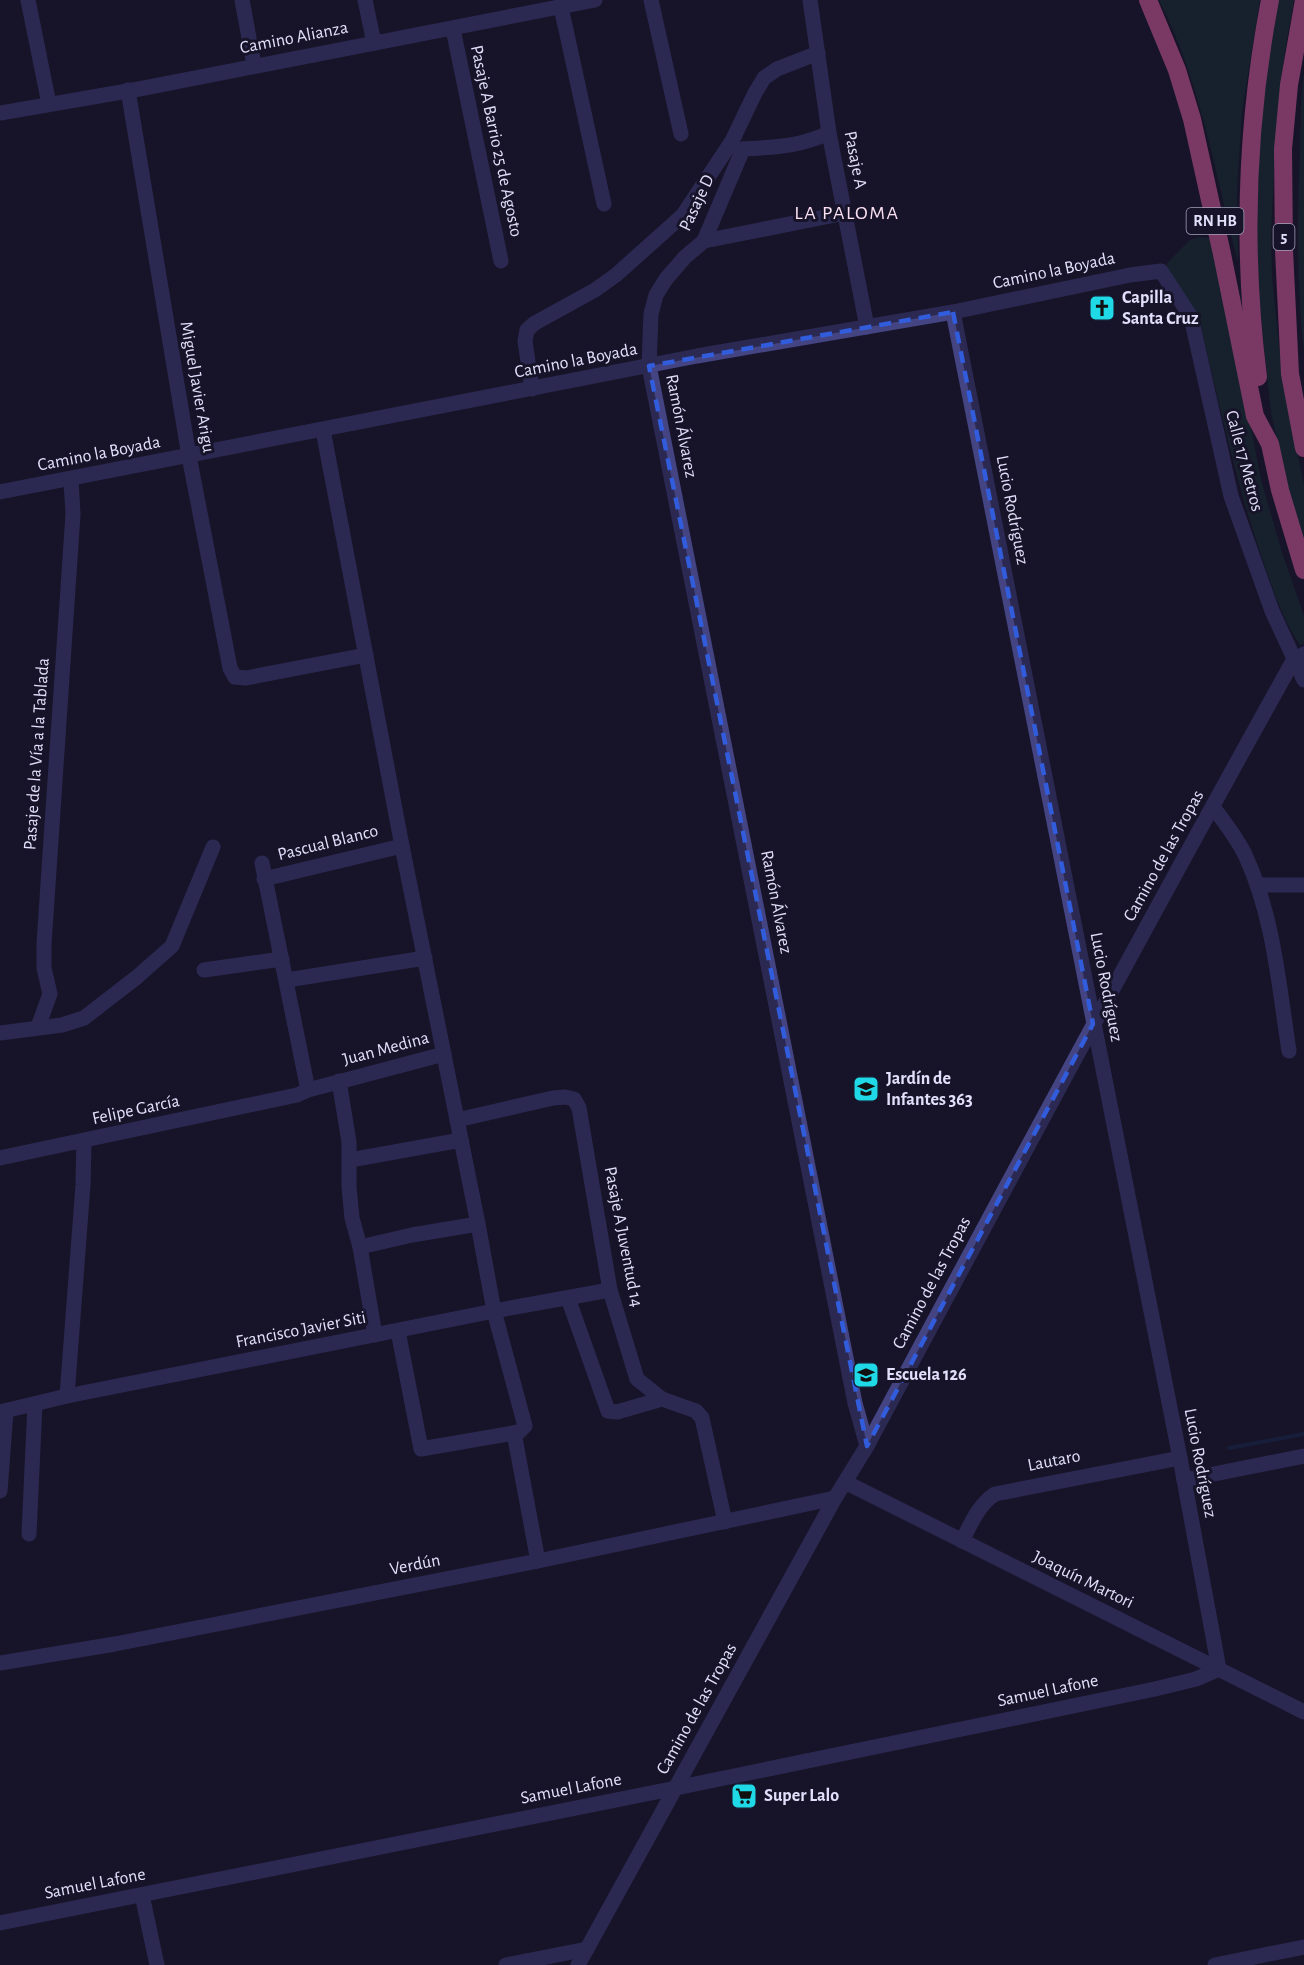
<svg xmlns="http://www.w3.org/2000/svg" width="1304" height="1965" font-family="'Alegreya Sans',sans-serif">
	<style>
		.green { fill: #173231 }
		.lines { fill: none; stroke-linecap: round; stroke-linejoin: round }
		.stream { stroke: #152b4c; stroke-width: 4 }
		.minor { stroke: #444483; stroke-width: 15 }
		.highway { stroke: #ef67ac; stroke-width: 18 }
		.marked { fill: none; stroke: #315cdc; stroke-width: 4.5; stroke-dasharray: 12 8; stroke-linejoin: round }
		.labels { text-anchor: middle; dominant-baseline: central; stroke-width: 6; stroke-linejoin: round; paint-order: stroke }
		.shield { fill: #171429; stroke: #a5a2bd; stroke-width: 1.5 }
		.shield-label { font-size: 16px; font-weight: bold; fill: #e2dffc }
		.street-label { font-size: 18px; fill: #e2dffc; stroke: #171429 }
		.poi-label { font-size: 18px; font-weight: bold; fill: #e2dffc; stroke: #171429; text-anchor: start }
		.neighbourhood-label { font-size: 20px; letter-spacing: 1.5px; fill: #fce1f3; stroke: #171429 }
	</style>
	<rect width="100%" height="100%" fill="#171429"/>
	<g class="green">
		<path d="M 1159,0 L 1260,0 L 1242,111 L 1237,190 L 1238,262 C 1215,173 1201,82 1159,0 Z"/>
		<polygon points="1278,0 1294,0 1285,50 1276,130 1271,234 1272,277 1282,376 1304,485 1304,545 1289,492 1271,413 1257,278 1255,185 1264,88"/>
		<path d="M 1304,73 L 1304,353 C 1297,288 1297,221 1300,155 C 1301,128 1300,100 1304,73 Z"/>
		<path d="M 1200,237 L 1209,238 L 1215,243 L 1261,480 L 1282,552 L 1304,616 L 1304,644 L 1300,645 C 1281,617 1271,584 1260,552 C 1235,477 1218,399 1200,322 L 1193,309 L 1167,271 L 1167,263 L 1190,240 Z"/>
	</g>
	<g class="lines">
		<polyline class="stream" points="1229,1448 1304,1434"/>
		<g class="minor">
			<polyline points="28,0 49,104"/>
			<polyline points="242,0 254,65"/>
			<polyline points="365,0 374,43"/>
			<polyline points="651,0 681,134"/>
			<polyline points="810,0 829,133 867,327"/>
			<polyline points="561,7 604,204"/>
			<polyline points="453,29 501,261"/>
			<polyline points="128,90 189,456 230,668 235,677 246,678 366,655"/>
			<polyline points="0,113 139,89 595,0"/>
			<polyline points="743,149 704,241 685,257 666,279 656,295 651,314 649,366 855,1403 867,1446"/>
			<path d="M 743,149 C 776,147 798,147 829,133"/>
			<polyline points="704,241 845,213"/>
			<polyline points="532,389 525,341 527,330 535,323 595,290 616,275 683,215 732,141 755,93 764,78 777,69 818,53"/>
			<polyline points="323,430 402,846 478,1224 494,1311 525,1426 519,1432 421,1449 398,1331"/>
			<polyline points="0,492 697,356 953,312 1130,275 1161,271 1191,317 1231,496 1272,611 1304,680"/>
			<path d="M 1213,807 C 1225,823 1238,839 1246,857 C 1274,918 1279,987 1289,1051"/>
			<polyline points="262,863 308,1090"/>
			<polyline points="264,879 402,846"/>
			<polyline points="1257,885 1304,885"/>
			<polyline points="204,970 282,959"/>
			<polyline points="287,980 425,958"/>
			<polyline points="38,1027 50,994 44,968 44,944 73,514 71,480"/>
			<polyline points="0,1033 62,1025 84,1018 137,977 172,946 213,847"/>
			<polyline points="339,1081 349,1142 349,1187 352,1218 360,1247 375,1335"/>
			<polyline points="457,1120 553,1098 565,1097 574,1099 579,1108 610,1290 637,1379 662,1399 696,1411 702,1418 725,1522"/>
			<polyline points="0,1158 297,1095 308,1090 444,1054"/>
			<polyline points="350,1160 461,1140"/>
			<polyline points="360,1247 412,1235 478,1224"/>
			<polyline points="568,1298 608,1411 617,1412 662,1399"/>
			<polyline points="67,1396 83,1185 84,1141"/>
			<polyline points="0,1412 67,1396 494,1311 610,1290"/>
			<polyline points="514,1433 538,1561"/>
			<polyline points="1184,1480 1304,1456"/>
			<polyline points="845,1482 1304,1712"/>
			<polyline points="0,1491 6,1411"/>
			<polyline points="29,1534 35,1404"/>
			<path d="M 962,1541 C 971,1524 978,1505 995,1494 L 1180,1458"/>
			<polyline points="0,1663 115,1644 538,1561 835,1498"/>
			<polyline points="142,1895 157,1965"/>
			<polyline points="0,1923 676,1788 1155,1689 1196,1679 1219,1669 1180,1458 953,312"/>
			<polyline points="506,1965 587,1949"/>
			<path d="M 578,1965 L 835,1498 L 867,1446 C 1008,1183 1148,921 1293,661 L 1304,654"/>
			<polyline points="1215,1965 1304,1947"/>
		</g>
		<g class="highway">
			<polyline points="1148,0 1177,70 1192,119 1222,254 1255,416 1270,444 1280,490 1304,570"/>
			<polyline points="1304,0 1289,85 1283,149 1284,250 1290,374 1304,448"/>
			<path d="M 1258,377 C 1242,250 1246,125 1270,0"/>
		</g>
	</g>
	<path d="M0 0H1304V1965H0ZM 953,312 L 1093,1024 L 867,1446 L 649,366 Z" fill="#171429" fill-opacity=".55" fill-rule="evenodd"/>
	<path class="marked" d="M 953,312 L 1093,1024 L 867,1446 L 649,366 Z"/>
	<defs>
		<g id="church-square" transform="scale(1.35)"><rect x="-9" y="-9" width="18" height="18" rx="4" fill="#20d9e7" stroke="#171429"/><path d="M-1.2-6h2.4v3.5h3.3v2.4h-3.3V6h-2.4V-.1h-3.3v-2.4h3.3Z" fill="#111"/></g>
		<g id="school-square" transform="scale(1.35)"><rect x="-9" y="-9" width="18" height="18" rx="4" fill="#20d9e7" stroke="#171429"/><path d="M0-5L7-2L0 1L-7-2ZM-4 1L0 2.5L4 1V4Q0 6-4 4Z" fill="#111"/></g>
		<g id="supermarket-square" transform="scale(1.35)"><rect x="-9" y="-9" width="18" height="18" rx="4" fill="#20d9e7" stroke="#171429"/><path d="M-6-5.5h2.5l.6 2H6L4.5 2H-2.5L-4.4-4H-6ZM-1.5 3.2a1.3 1.3 0 1 0 .1 0ZM3 3.2a1.3 1.3 0 1 0 .1 0Z" fill="#111"/></g>
	</defs>
	<g fill-rule="evenodd">
		<use href="#church-square" x="1102" y="308"/>
		<use href="#school-square" x="866" y="1089"/>
		<use href="#school-square" x="866" y="1375"/>
		<use href="#supermarket-square" x="744" y="1796"/>
	</g>
	<g class="labels">
		<g class="shield">
			<rect x="1186.5" y="208" width="57" height="26" rx="4.5"/>
			<rect x="1273.5" y="224" width="21" height="26" rx="4.5"/>
		</g>
		<g class="shield-label">
			<text x="1215" y="221">RN HB</text>
			<text x="1284" y="237">5</text>
		</g>
		<g class="street-label">
			<text transform="translate(294 38) rotate(-11)">Camino Alianza</text>
			<text transform="translate(496 141) rotate(78)">Pasaje A Barrio 25 de Agosto</text>
			<text transform="translate(855 160) rotate(79)">Pasaje A</text>
			<text transform="translate(697 203) rotate(-65)">Pasaje D</text>
			<text transform="translate(1054 271) rotate(-12)">Camino la Boyada</text>
			<text transform="translate(576 361) rotate(-11)">Camino la Boyada</text>
			<text transform="translate(197 387) rotate(80)">Miguel Javier Arigu</text>
			<text transform="translate(681 426) rotate(79)">Ramón Álvarez</text>
			<text transform="translate(99 454) rotate(-11)">Camino la Boyada</text>
			<text transform="translate(1244 461) rotate(75)">Calle 17 Metros</text>
			<text transform="translate(1012 510) rotate(79)">Lucio Rodríguez</text>
			<text transform="translate(37 754) rotate(-86)">Pasaje de la Vía a la Tablada</text>
			<text transform="translate(328 843) rotate(-14)">Pascual Blanco</text>
			<text transform="translate(1164 856) rotate(-61)">Camino de las Tropas</text>
			<text transform="translate(776 902) rotate(79)">Ramón Álvarez</text>
			<text transform="translate(1106 987) rotate(79)">Lucio Rodríguez</text>
			<text transform="translate(386 1049) rotate(-15)">Juan Medina</text>
			<text transform="translate(136 1110) rotate(-12)">Felipe García</text>
			<text transform="translate(623 1237) rotate(79)">Pasaje A Juventud 14</text>
			<text transform="translate(932 1283) rotate(-62)">Camino de las Tropas</text>
			<text transform="translate(301 1330) rotate(-11)">Francisco Javier Siti</text>
			<text transform="translate(1054 1461) rotate(-11)">Lautaro</text>
			<text transform="translate(1200 1463) rotate(79)">Lucio Rodríguez</text>
			<text transform="translate(415 1565) rotate(-11)">Verdún</text>
			<text transform="translate(1083 1580) rotate(26)">Joaquín Martori</text>
			<text transform="translate(1048 1691) rotate(-12)">Samuel Lafone</text>
			<text transform="translate(697 1709) rotate(-61)">Camino de las Tropas</text>
			<text transform="translate(571 1789) rotate(-11)">Samuel Lafone</text>
			<text transform="translate(95 1884) rotate(-11)">Samuel Lafone</text>
		</g>
		<g class="poi-label">
			<text x="1122" y="298">Capilla<tspan x="1122" dy="21">Santa Cruz</tspan></text>
			<text x="886" y="1079">Jardín de<tspan x="886" dy="21">Infantes 363</tspan></text>
			<text x="886" y="1375">Escuela 126</text>
			<text x="764" y="1796">Super Lalo</text>
		</g>
		<g class="neighbourhood-label">
			<text x="847" y="213">LA PALOMA</text>
		</g>
	</g>
</svg>
